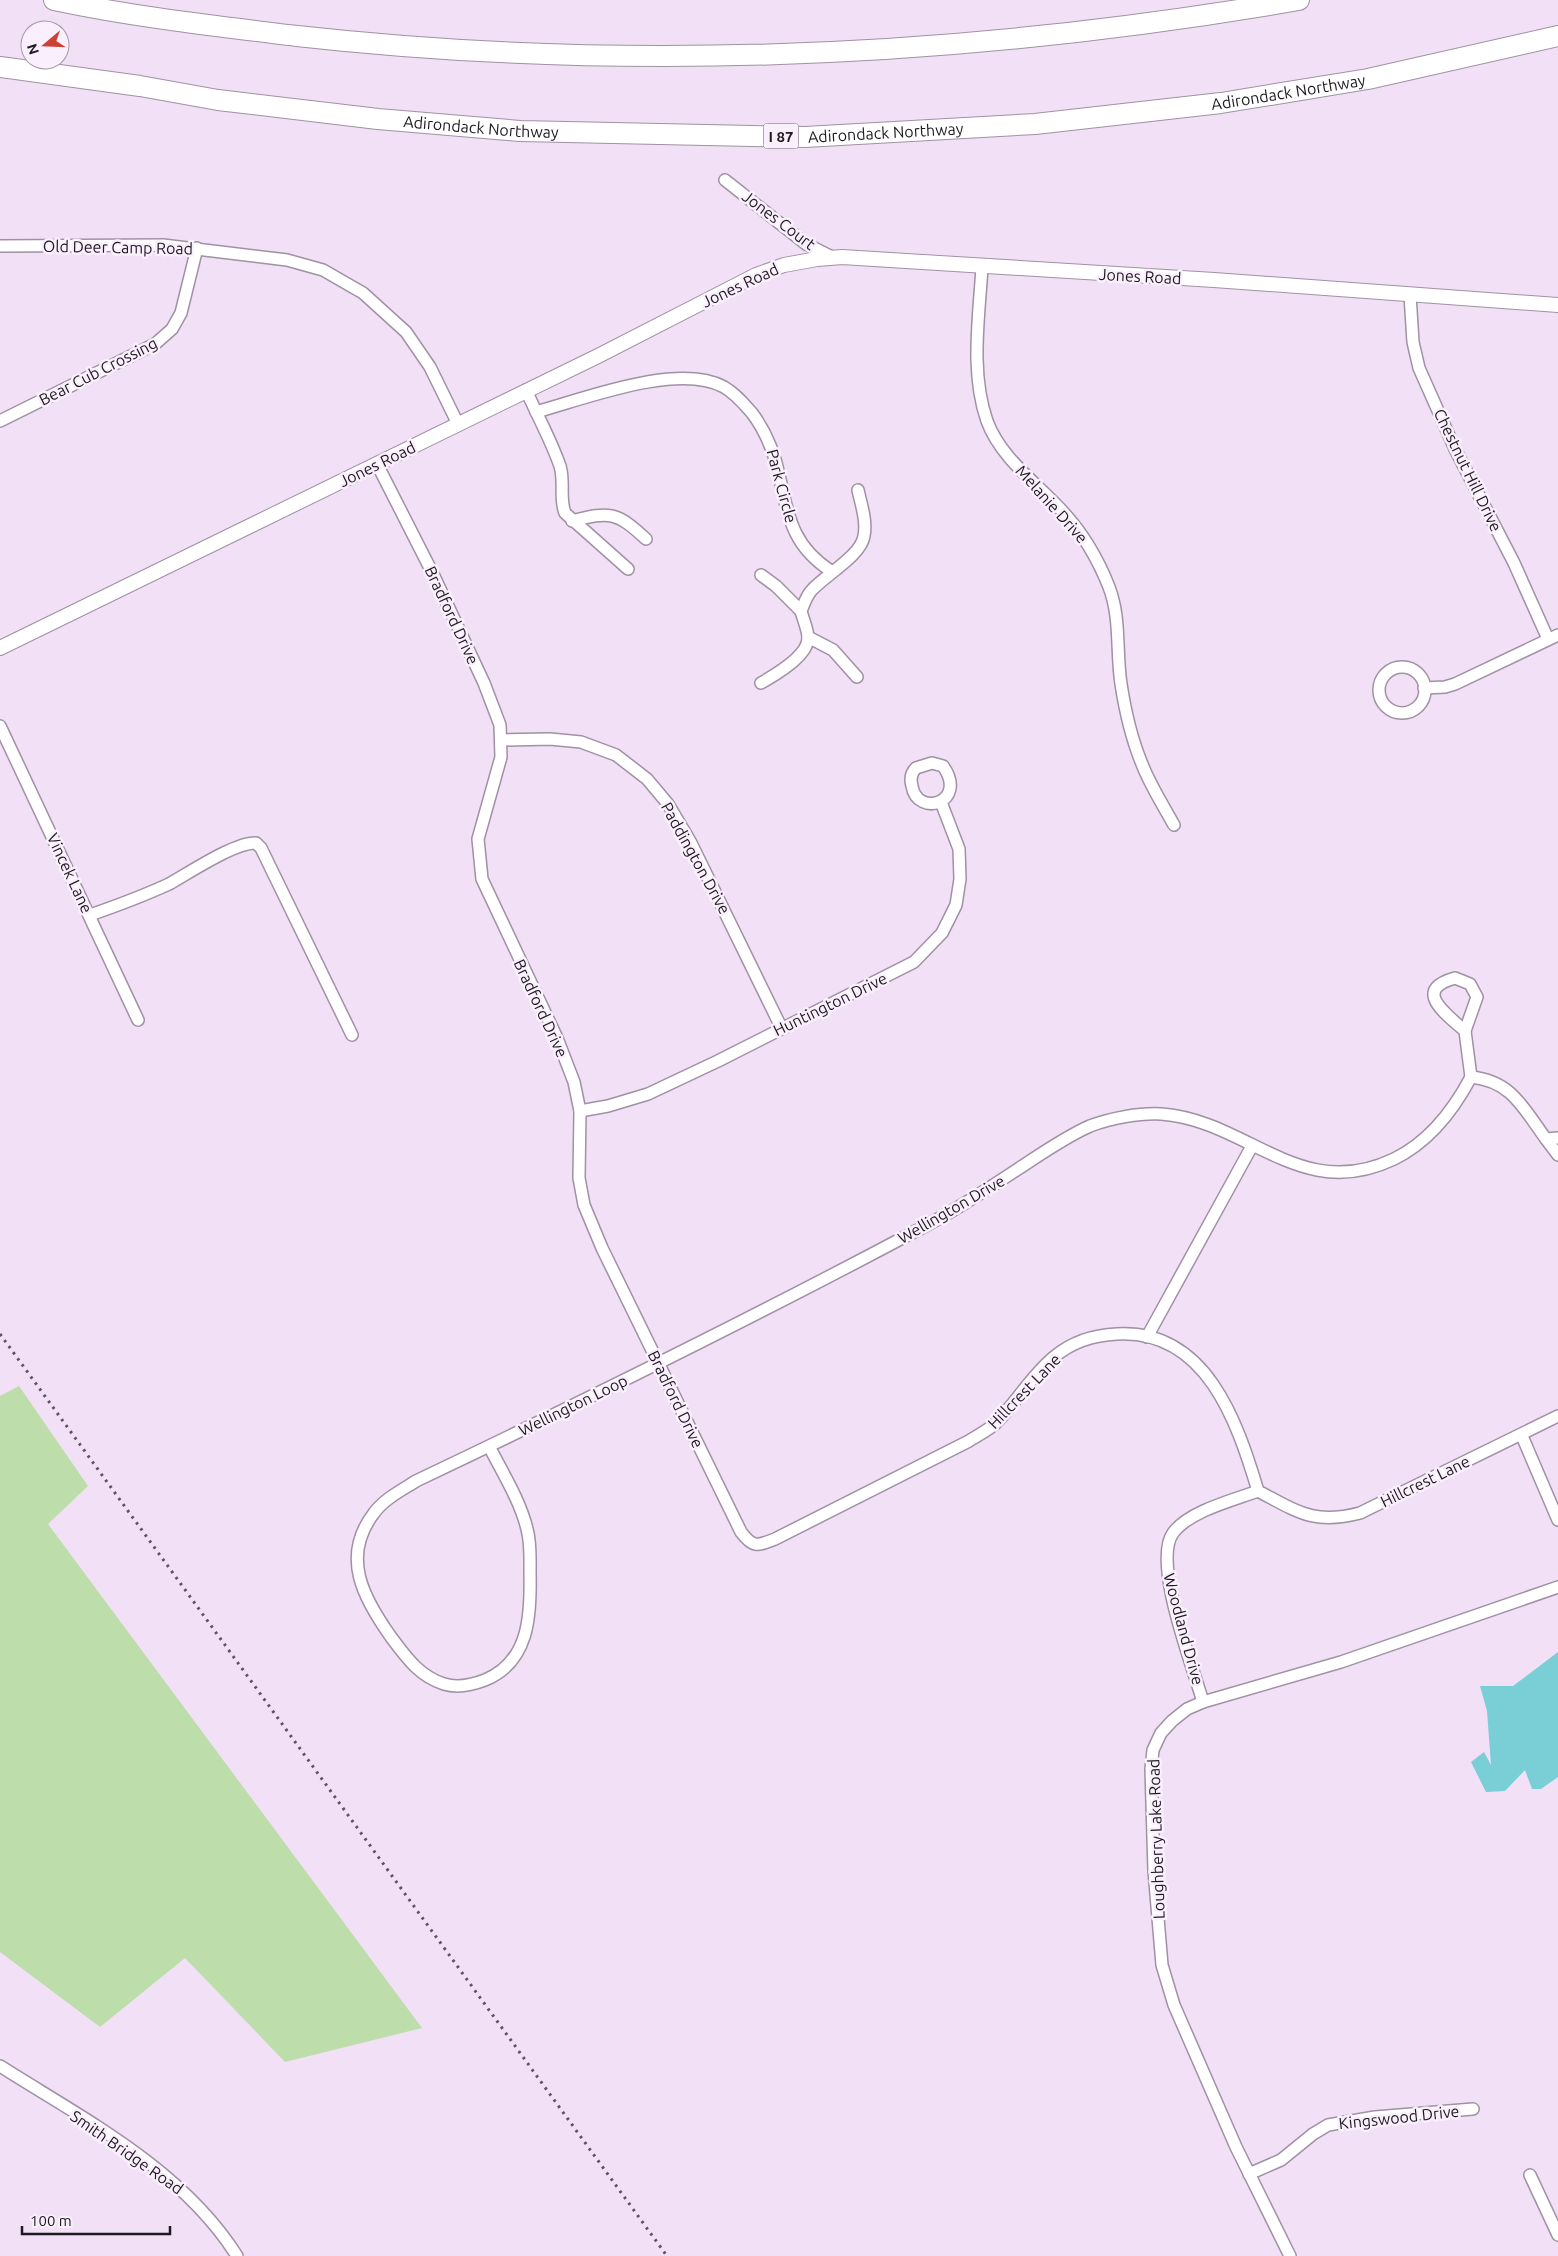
<svg xmlns="http://www.w3.org/2000/svg" width="1558" height="2256" font-family="Ubuntu,sans-serif">
	<style>
		.green { fill: #bddeaa }
		.water { fill: #7aced6 }
		.lines { fill: none; stroke-linecap: round; stroke-linejoin: round }
		.minor-casing { stroke: #a091a4; stroke-width: 14 }
		.tertiary-casing { stroke: #a091a4; stroke-width: 16 }
		.motorway-casing { stroke: #a091a4; stroke-width: 22 }
		.minor { stroke: #fff; stroke-width: 11 }
		.tertiary { stroke: #fff; stroke-width: 14 }
		.motorway { stroke: #fff; stroke-width: 20 }
		.rail { stroke: #5d5460; stroke-width: 3; stroke-dasharray: 2.5 5; stroke-linecap: butt }
		.labels { text-anchor: middle; dominant-baseline: central; stroke-width: 5; stroke-linejoin: round; paint-order: stroke }
		.shield { fill: #faf0fd; stroke: #615a63; stroke-width: 1 }
		.shield-label { font-size: 15px; font-weight: bold; fill: #1f1921 }
		.street-label { font-size: 16px; fill: #1f1921; stroke: #faf0fd }
	</style>
	<rect width="100%" height="100%" fill="#f1e0f6"/>
	<polygon class="green" points="19,1386 88,1486 48,1524 422,2028 285,2062 185,1958 100,2027 0,1952 0,1396"/>
	<polygon class="water" points="1558,1652 1558,1777 1541,1789 1532,1789 1525,1770 1505,1791 1486,1792 1471,1762 1484,1752 1491,1765 1487,1711 1480,1686 1513,1686"/>
	<g class="lines">
		<g class="minor-casing">
			<g id="minor">
				<polyline points="725,180 806,244 834,258"/>
				<polyline points="0,246 163,245 287,260 323,270 363,293 406,332 430,367 458,424"/>
				<path d="M 982,267 C 979,318 970,372 987,421 C 1001,459 1038,484 1064,513 C 1084,535 1098,559 1109,587 C 1121,618 1116,652 1121,684 C 1125,710 1132,740 1142,764 C 1150,785 1163,805 1174,825"/>
				<polyline points="1410,295 1413,342 1419,368 1455,449 1514,563 1548,639"/>
				<path d="M 526,390 C 537,415 551,440 560,466 C 565,482 559,498 565,513 L 628,569"/>
				<path d="M 536,412 C 584,399 678,362 724,387 C 736,394 743,403 752,413 C 767,433 775,454 780,479 C 789,520 794,547 831,571"/>
				<polyline points="0,421 155,344 172,329 181,313 197,248"/>
				<path d="M 377,464 L 433,574 L 484,683 L 500,725 L 501,757 L 478,839 L 482,879 L 557,1038 L 574,1082 L 580,1111 L 579,1178 L 584,1205 L 602,1248 L 741,1532 C 753,1548 757,1546 775,1539 L 969,1441 C 978,1435 989,1430 997,1422 C 1017,1401 1032,1375 1054,1357 C 1073,1341 1093,1335 1117,1334 C 1206,1329 1237,1421 1258,1491 C 1298,1512 1314,1525 1360,1513 L 1558,1416"/>
				<path d="M 572,521 C 610,511 617,512 646,539"/>
				<polyline points="761,575 776,586 801,611"/>
				<path d="M 801,611 C 804,604 806,597 811,591 C 825,575 861,556 864,536 C 867,521 861,504 858,490"/>
				<polyline points="808,637 833,650 857,677"/>
				<circle cx="1402" cy="690" r="23"/>
				<path d="M 761,683 C 775,675 808,656 808,638 C 808,630 803,619 801,611"/>
				<polyline points="1424,688 1445,687 1455,684 1558,635"/>
				<polyline points="0,726 138,1020"/>
				<polyline points="502,740 550,739 581,742 616,755 647,779 668,804 690,841 781,1027"/>
				<path d="M 932,763 L 943,766 C 969,803 917,818 912,786 C 910,779 911,773 916,768 Z"/>
				<path d="M 90,915 C 116,906 143,896 169,884 C 189,873 235,842 256,843 L 261,848 L 352,1035"/>
				<path d="M 1455,978 L 1470,984 L 1477,997 L 1465,1031 C 1445,1013 1412,990 1455,978 Z"/>
				<polyline points="1465,1031 1471,1077"/>
				<path d="M 1471,1077 C 1512,1081 1523,1108 1546,1139"/>
				<polyline points="580,1111 608,1106 648,1094 718,1061 914,962 942,933 956,905 960,879 959,849 941,802"/>
				<polyline points="1558,1138 1546,1139 1558,1155"/>
				<polyline points="1147,1337 1252,1146"/>
				<polyline points="1522,1436 1558,1520"/>
				<path d="M 489,1446 C 502,1472 520,1500 527,1529 C 531,1543 530,1559 530,1574 C 531,1616 529,1662 485,1680 C 472,1685 457,1688 444,1684 C 419,1676 406,1657 391,1637 C 364,1599 340,1557 374,1513 C 384,1499 402,1490 416,1481 C 582,1402 748,1320 910,1234 C 948,1215 983,1192 1018,1169 C 1041,1154 1065,1137 1090,1126 C 1111,1118 1139,1113 1161,1114 C 1248,1120 1300,1204 1394,1159 C 1429,1142 1453,1111 1471,1077"/>
				<path d="M 1203,1702 C 1193,1667 1152,1562 1173,1533 C 1189,1511 1234,1500 1258,1491"/>
				<path d="M 0,2066 C 85,2120 182,2169 237,2256"/>
				<polyline points="1249,2174 1281,2160 1313,2134 1328,2125 1375,2117 1473,2109"/>
				<polyline points="1530,2175 1558,2235"/>
				<polyline points="1290,2256 1236,2147 1174,2005 1162,1965 1154,1871 1151,1769 1153,1750 1161,1733 1172,1721 1187,1709 1203,1702 1341,1662 1558,1587"/>
			</g>
		</g>
		<g class="tertiary-casing">
			<polyline id="tertiary" points="0,648 598,356 756,275 784,265 817,259 842,257 1214,280 1558,305"/>
		</g>
		<g class="motorway-casing">
			<g id="motorway">
				<path d="M 54,0 C 134,17 215,26 297,36 C 630,73 968,57 1299,0"/>
				<path id="s1" d="M 0,67 L 140,86 L 218,100 L 378,119 L 520,131 L 805,137 L 1035,124 L 1221,103 L 1368,79 L 1558,36"/>
			</g>
		</g>
		<use href="#minor" class="minor"/>
		<use href="#tertiary" class="tertiary"/>
		<use href="#motorway" class="motorway"/>
		<polyline class="rail" points="0,1334 667,2256"/>
	</g>
	<g class="labels">
		<rect class="shield" x="763.5" y="123.5" width="35" height="25" rx="4"/>
		<g class="shield-label">
			<text x="781" y="136">I 87</text>
		</g>
		<g class="street-label">
			<text stroke="none"><textPath href="#s1" startOffset="1295">Adirondack Northway</textPath></text>
			<text stroke="none"><textPath href="#s1" startOffset="485">Adirondack Northway</textPath></text>
			<text stroke="none"><textPath href="#s1" startOffset="890">Adirondack Northway</textPath></text>
			<text transform="translate(779 220) rotate(37)">Jones Court</text>
			<text transform="translate(118 247) rotate(1)">Old Deer Camp Road</text>
			<text transform="translate(1140 276) rotate(3)">Jones Road</text>
			<text transform="translate(740 285) rotate(-25)">Jones Road</text>
			<text transform="translate(98 371) rotate(-27)">Bear Cub Crossing</text>
			<text transform="translate(377 464) rotate(-26)">Jones Road</text>
			<text transform="translate(1468 470) rotate(64)">Chestnut Hill Drive</text>
			<text transform="translate(782 486) rotate(75)">Park Circle</text>
			<text transform="translate(1052 504) rotate(48)">Melanie Drive</text>
			<text transform="translate(452 615) rotate(65)">Bradford Drive</text>
			<text transform="translate(696 858) rotate(61)">Paddington Drive</text>
			<text transform="translate(70 873) rotate(65)">Vincek Lane</text>
			<text transform="translate(830 1004) rotate(-26)">Huntington Drive</text>
			<text transform="translate(541 1008) rotate(65)">Bradford Drive</text>
			<text transform="translate(951 1209) rotate(-30)">Wellington Drive</text>
			<text transform="translate(1024 1391) rotate(-46)">Hillcrest Lane</text>
			<text transform="translate(676 1399) rotate(64)">Bradford Drive</text>
			<text transform="translate(573 1405) rotate(-26)">Wellington Loop</text>
			<text transform="translate(1425 1481) rotate(-26)">Hillcrest Lane</text>
			<text transform="translate(1184 1629) rotate(75)">Woodland Drive</text>
			<text transform="translate(1156 1839) rotate(-92)">Loughberry Lake Road</text>
			<text transform="translate(1399 2117) rotate(-6)">Kingswood Drive</text>
			<text transform="translate(127 2152) rotate(35)">Smith Bridge Road</text>
		</g>
	</g>
	<g transform="translate(45 45) rotate(251)"><circle r="24" fill="#faf0fd" stroke="#a29aa5"/>
	<path d="M0-4L9 19L0 12L-9 19Z" fill="#cd4032"/>
	<text y="-8" font-size="14" font-weight="bold" text-anchor="middle" fill="#1f1921">N</text>
	</g>
	<path d="M22 2226v8h148v-8" fill="none" stroke="#1f1921" stroke-width="2.5"/>
	<text x="30" y="2226" font-size="15" fill="#1f1921" stroke="#faf0fd" stroke-width="4" paint-order="stroke">100 m</text>
</svg>
